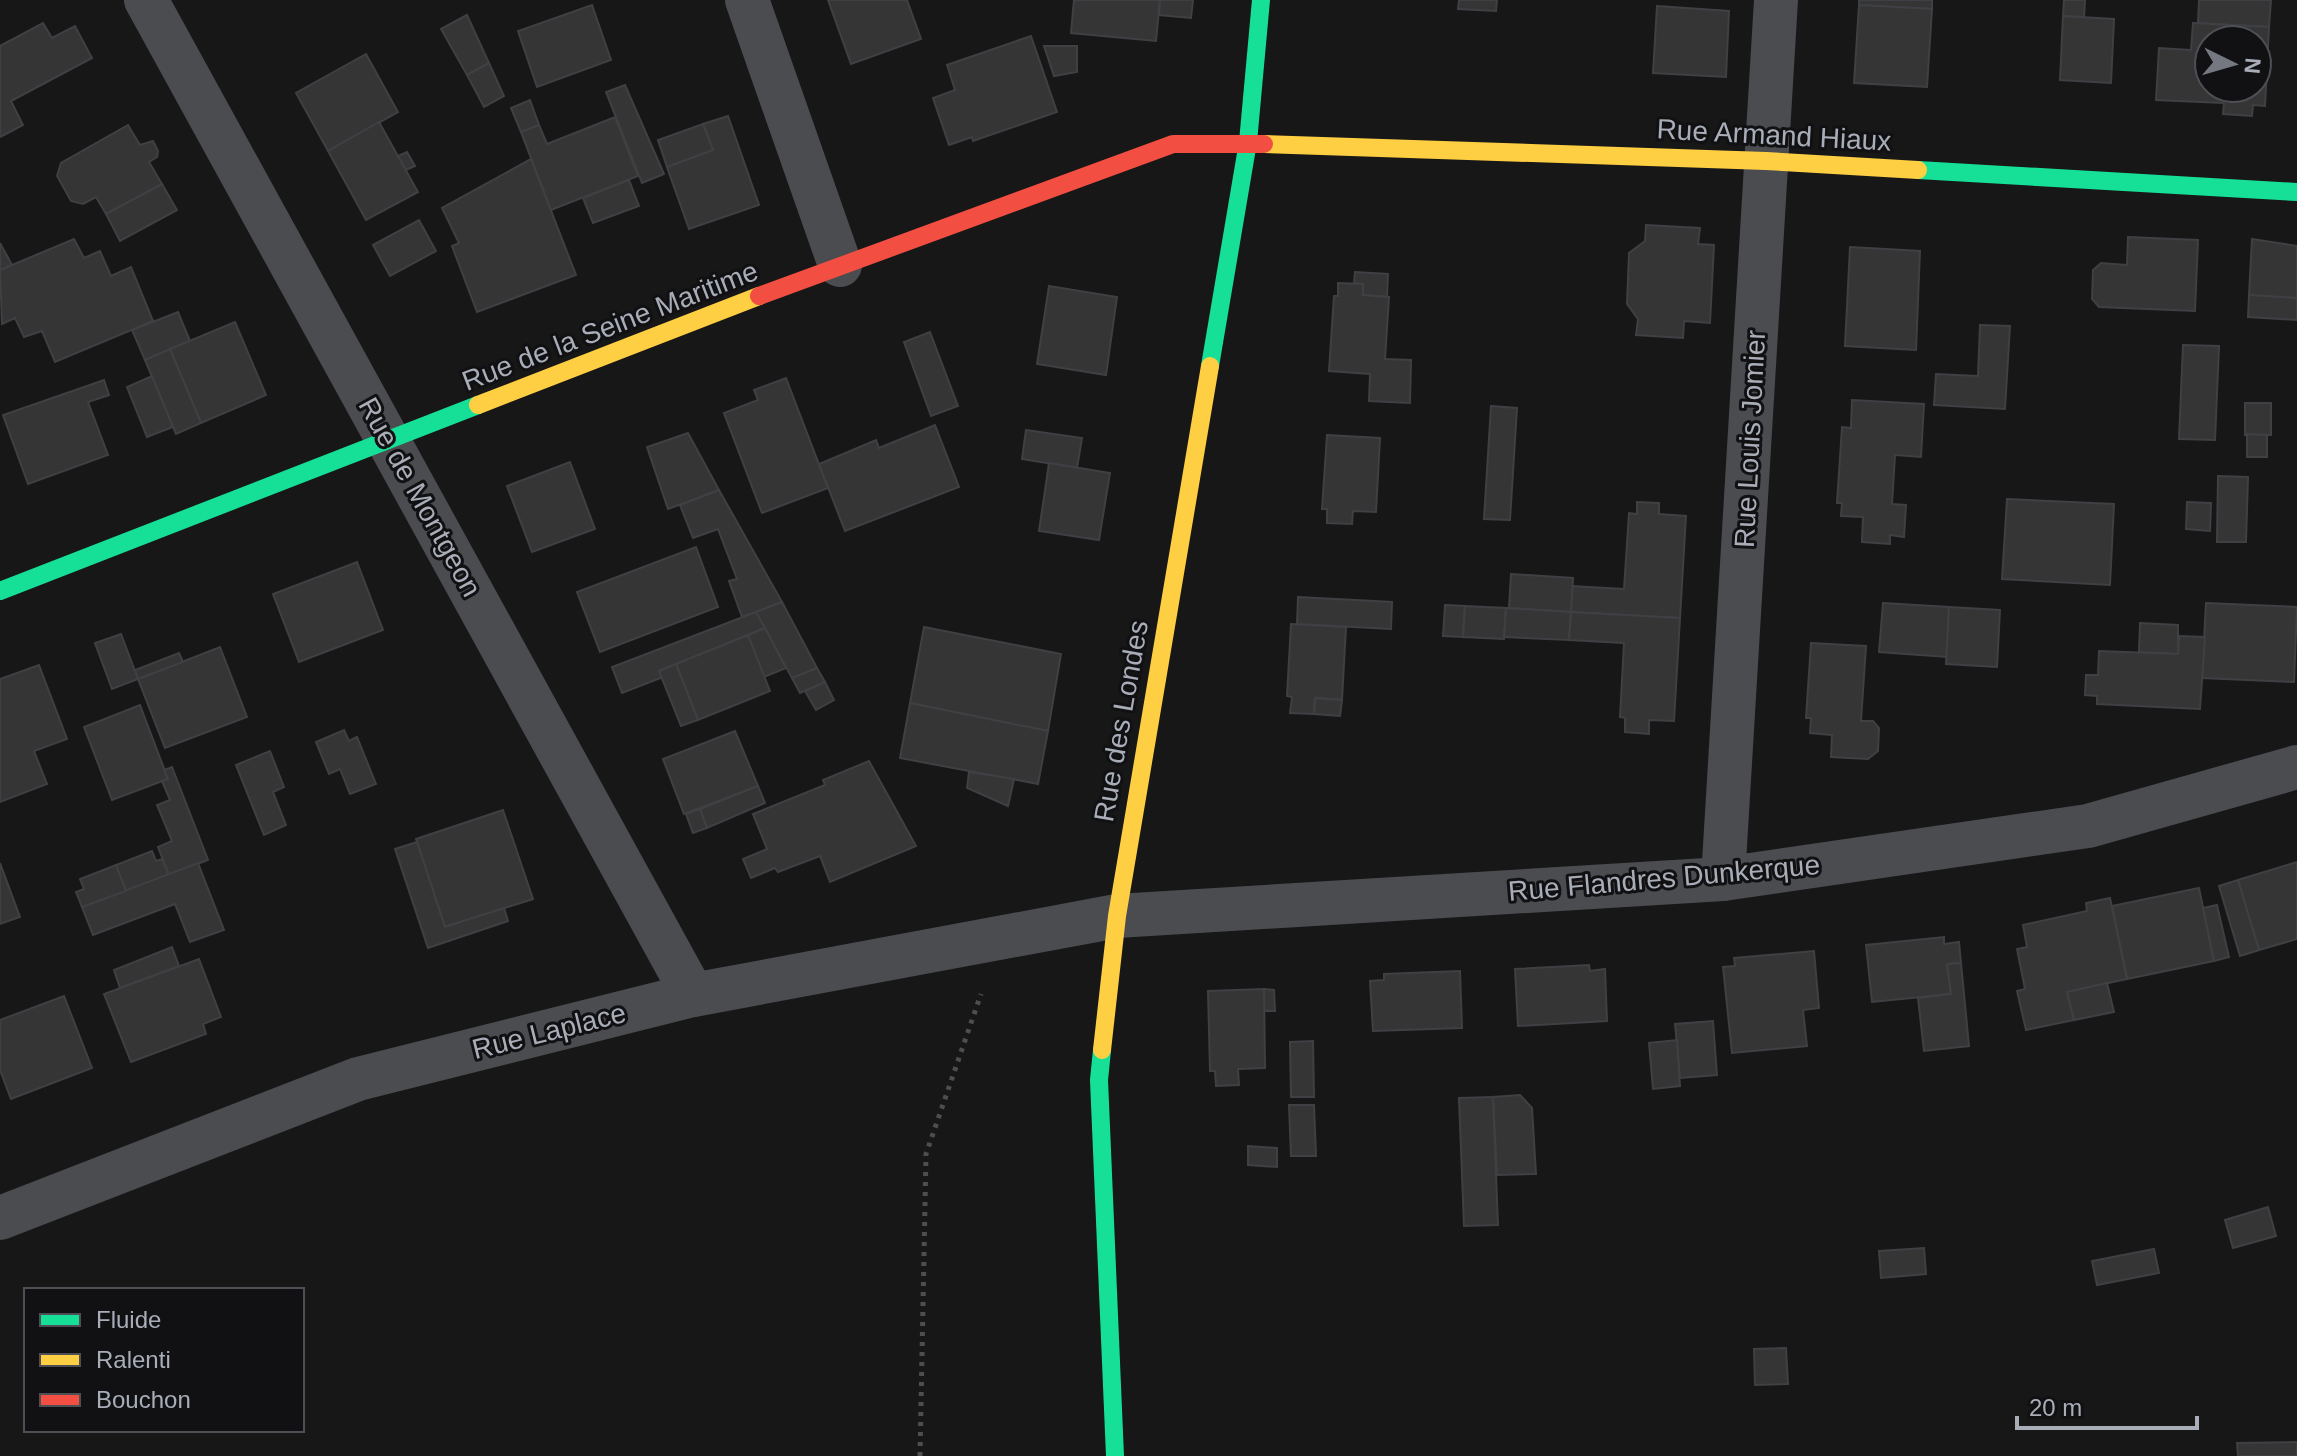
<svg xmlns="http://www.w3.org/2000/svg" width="2297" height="1456" font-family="Helvetica,sans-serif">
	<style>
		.building { fill: #353536; stroke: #3f4043; stroke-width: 2; fill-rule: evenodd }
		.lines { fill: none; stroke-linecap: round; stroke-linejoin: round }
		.path { stroke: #4d4e52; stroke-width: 5; stroke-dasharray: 4 6; stroke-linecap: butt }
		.street { stroke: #4b4c50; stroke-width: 44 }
		.fast { stroke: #16e098; stroke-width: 18 }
		.slow { stroke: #ffcf43; stroke-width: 18 }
		.jam { stroke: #f24e42; stroke-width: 18 }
		.labels { text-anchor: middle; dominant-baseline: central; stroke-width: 6; stroke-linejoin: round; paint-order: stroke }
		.street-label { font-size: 28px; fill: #a8adb8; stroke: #111113 }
	</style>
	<rect width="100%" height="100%" fill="#171717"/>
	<g class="building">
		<polygon points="828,0 907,0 921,39 851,64"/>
		<polygon points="1074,0 1160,0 1156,41 1071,33"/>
		<polygon points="1160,0 1193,0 1191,18 1159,15"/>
		<polygon points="1459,0 1497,0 1496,11 1458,9"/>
		<polygon points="1859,0 1932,0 1932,9 1859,5"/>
		<polygon points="2064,0 2085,0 2084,17 2063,16"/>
		<polygon points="2199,0 2271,0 2269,27 2198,23"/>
		<polygon points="592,5 611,60 537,87 518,31"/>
		<polygon points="1859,5 1932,9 1927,87 1854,83"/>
		<polygon points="1657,6 1729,11 1726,77 1653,73"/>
		<polygon points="467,15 489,63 467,75 441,29"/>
		<polygon points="2063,16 2114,19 2111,83 2060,80"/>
		<polygon points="43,23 52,38 75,26 92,58 11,101 23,125 0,137 0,46"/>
		<path d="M 2193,23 L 2269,27 L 2265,106 L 2253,105 L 2252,116 L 2223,114 L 2224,103 L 2156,100 L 2159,48 L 2191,50 ZM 2209,40 L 2257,40 L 2257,88 L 2209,88 Z"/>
		<polygon points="1031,36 1057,112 973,141 972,137 949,145 933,98 955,90 947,65"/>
		<polygon points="1044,46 1077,46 1077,72 1054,76"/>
		<polygon points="366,54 398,112 328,151 296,93"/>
		<polygon points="489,63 504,96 484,107 467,75"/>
		<polygon points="625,85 664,174 642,183 606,92"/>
		<polygon points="530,100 539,125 521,132 511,108"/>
		<polygon points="728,116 759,205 689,229 667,167 713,150 703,124"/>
		<polygon points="615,117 638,176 551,210 521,132 539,125 547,144"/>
		<polygon points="379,122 418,192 366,220 328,151"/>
		<polygon points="703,124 713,150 667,167 658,140"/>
		<polygon points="128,125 140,145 153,141 158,151 157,157 149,162 162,184 106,214 96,197 83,204 71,201 57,176 61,163"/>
		<polygon points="407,152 415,166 406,170 398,156"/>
		<polygon points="531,159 576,275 477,312 452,246 459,243 442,208"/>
		<polygon points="629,180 639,206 593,223 583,198"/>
		<polygon points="162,184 177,210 120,241 106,214"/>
		<polygon points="419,220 436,251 390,276 373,245"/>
		<polygon points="1646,225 1700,228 1698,244 1714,245 1710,323 1684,321 1683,338 1636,335 1638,319 1627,304 1629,253 1645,241"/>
		<polygon points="2128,237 2198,240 2195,311 2099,307 2092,299 2093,270 2101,263 2127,265"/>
		<polygon points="74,239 84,258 100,251 111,276 131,267 153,321 55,362 42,331 24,337 15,318 2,324 0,270"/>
		<polygon points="2252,239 2297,246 2297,298 2249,295"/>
		<polygon points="0,243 12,265 0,270"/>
		<polygon points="1850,247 1920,251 1916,350 1845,346"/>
		<polygon points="1355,272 1388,274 1387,297 1363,295 1363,284 1354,283"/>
		<polygon points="1338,283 1363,284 1363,295 1389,297 1385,359 1411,360 1410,403 1369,401 1370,374 1329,371 1334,296 1338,296"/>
		<polygon points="1049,286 1117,297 1106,375 1037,364"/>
		<polygon points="2249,295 2297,298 2297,320 2248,317"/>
		<polygon points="178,312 190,341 145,360 132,330"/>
		<polygon points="235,322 266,395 201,423 170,349"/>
		<polygon points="1980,325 2010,326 2005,409 1934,405 1936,374 1978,376"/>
		<polygon points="930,332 958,406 931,416 904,342"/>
		<polygon points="2183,345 2219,346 2215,440 2179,439"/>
		<polygon points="170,349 201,423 176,434 145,360"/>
		<polygon points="152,376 173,427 147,437 127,387"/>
		<polygon points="786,378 828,488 762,513 724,413 758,400 754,390"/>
		<polygon points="104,380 109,395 88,402 108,455 28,484 3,415"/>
		<polygon points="1852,400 1924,404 1921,457 1895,455 1892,504 1906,505 1904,537 1890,535 1890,544 1862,542 1863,517 1841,516 1842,503 1837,503 1842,427 1851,428"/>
		<rect x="2245" y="403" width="26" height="32"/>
		<polygon points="1491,406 1517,408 1510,520 1484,519"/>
		<polygon points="935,425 959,487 845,531 819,464 876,440 879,448"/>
		<polygon points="1026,430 1082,438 1077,468 1022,459"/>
		<polygon points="688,433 719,490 668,509 647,447"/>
		<polygon points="2247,434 2267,435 2267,457 2247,457"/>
		<polygon points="1327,435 1380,438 1376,512 1353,511 1352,524 1327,523 1327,509 1322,509"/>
		<polygon points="570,462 595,529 532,552 507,486"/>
		<polygon points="1049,463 1110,473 1099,540 1039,531"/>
		<polygon points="2218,476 2248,477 2246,542 2217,542"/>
		<polygon points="719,490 782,602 742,617 729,581 737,579 718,529 693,538 680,505"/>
		<polygon points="2007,499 2114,504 2110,585 2002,579"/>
		<polygon points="1637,502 1659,503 1659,514 1686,516 1680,618 1571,612 1572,586 1624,589 1629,513 1637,514"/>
		<polygon points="2187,502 2211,503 2210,531 2186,529"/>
		<polygon points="696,547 718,607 600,652 577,592"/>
		<polygon points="357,562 383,630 299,662 273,594"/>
		<polygon points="1511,574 1573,578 1571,612 1509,608"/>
		<polygon points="1298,597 1392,602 1391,629 1297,624"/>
		<polygon points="782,602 817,668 792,678 756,612"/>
		<polygon points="1883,603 1949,607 1947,657 1879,652"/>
		<polygon points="2206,603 2297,607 2294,682 2202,678"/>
		<polygon points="1445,605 1465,606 1463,637 1443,636"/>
		<polygon points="1465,606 1506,608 1504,639 1463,637"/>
		<polygon points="1949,607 2000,610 1997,667 1946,664"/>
		<polygon points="1506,608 1571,612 1569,640 1504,637"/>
		<polygon points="756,612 765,628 659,671 663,677 622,693 612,667"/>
		<polygon points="1571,612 1680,618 1674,721 1649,720 1649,734 1625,732 1625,718 1620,717 1624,643 1569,640"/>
		<polygon points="2140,623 2178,625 2178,654 2139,652"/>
		<polygon points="1291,624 1346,627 1342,700 1315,698 1314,714 1290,713 1292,697 1287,696"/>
		<polygon points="924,627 1061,654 1048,731 910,703"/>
		<polygon points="765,628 786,668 764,677 748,635"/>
		<polygon points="121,634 138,679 112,689 95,643"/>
		<polygon points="748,635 770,691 698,720 676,664"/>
		<polygon points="2179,636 2205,637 2200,709 2097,704 2097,696 2085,695 2086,675 2098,675 2099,651 2178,654"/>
		<polygon points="1811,643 1866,646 1861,721 1873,721 1879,728 1878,751 1868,759 1831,757 1832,735 1810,733 1811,718 1806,718"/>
		<polygon points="220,647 247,717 165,748 138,679"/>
		<polygon points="179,653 183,662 138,679 135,670"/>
		<polygon points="676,664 698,720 681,726 659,671"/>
		<polygon points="39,665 67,739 34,751 47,784 0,802 0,679"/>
		<polygon points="817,668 825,682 800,693 792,678"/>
		<polygon points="825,682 834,700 816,710 805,691"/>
		<polygon points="1315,698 1342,700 1340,716 1314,714"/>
		<polygon points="910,703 1048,731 1038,784 900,758"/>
		<polygon points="140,705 168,779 112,800 84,727"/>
		<polygon points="344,730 349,741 357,737 376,784 350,794 340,769 329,774 316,742"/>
		<polygon points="735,731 758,786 684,814 663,759"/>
		<polygon points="270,751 284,787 273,792 286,825 264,835 236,765"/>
		<polygon points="869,761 916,846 830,882 820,856 778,872 775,868 751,878 743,859 767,849 753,814 825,785 823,780"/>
		<polygon points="172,767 208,860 169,875 158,847 172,841 157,805 170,800 162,781 168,779 164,770"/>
		<polygon points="969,772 1014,779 1008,806 967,788"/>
		<polygon points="758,786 765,803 707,828 700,809"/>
		<polygon points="700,809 707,828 693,833 686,814"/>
		<polygon points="503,810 533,899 445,927 416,839"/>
		<polygon points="417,842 445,927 504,908 508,921 428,948 395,849"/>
		<polygon points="152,851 156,861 162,859 169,875 126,891 116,865"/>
		<polygon points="2297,862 2297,939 2259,950 2238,880"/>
		<polygon points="0,863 20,917 0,924"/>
		<polygon points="198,863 224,930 190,942 175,904 93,935 82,907"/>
		<polygon points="116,865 126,891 82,907 76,892 84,889 80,879"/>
		<polygon points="2238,880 2259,950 2240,956 2219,886"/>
		<polygon points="2199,888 2214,961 2127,979 2112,906"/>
		<polygon points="2110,898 2127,979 2067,992 2074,1020 2026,1030 2017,991 2025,989 2017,949 2027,947 2023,925 2087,911 2086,903"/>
		<polygon points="2217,905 2229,957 2214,961 2203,908"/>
		<polygon points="1944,937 1944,944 1959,942 1961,963 1947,964 1951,994 1872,1002 1866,945"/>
		<polygon points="172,947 179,966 120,988 114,970"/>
		<polygon points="1814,951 1819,1008 1803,1010 1807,1046 1732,1053 1723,967 1735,966 1734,958"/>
		<polygon points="199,959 221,1017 203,1024 206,1034 131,1062 104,994"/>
		<polygon points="1961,963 1969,1046 1924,1051 1918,998 1951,994 1947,964"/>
		<polygon points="1589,965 1590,971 1605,969 1607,1021 1518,1026 1515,969"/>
		<polygon points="1460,971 1462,1028 1373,1031 1370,981 1384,980 1384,974"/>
		<polygon points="2107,983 2114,1012 2074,1020 2067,992"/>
		<polygon points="1264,989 1274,990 1275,1011 1264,1011"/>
		<polygon points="1264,989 1265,1068 1238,1069 1239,1085 1216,1086 1215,1071 1210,1071 1208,991"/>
		<polygon points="64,996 92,1068 11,1099 0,1070 0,1020"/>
		<polygon points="1713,1021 1717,1075 1680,1078 1675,1024"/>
		<polygon points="1677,1040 1680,1086 1653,1089 1649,1043"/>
		<polygon points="1313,1041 1314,1097 1291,1097 1290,1042"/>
		<polygon points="1520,1095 1532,1108 1536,1174 1497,1175 1493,1097"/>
		<polygon points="1493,1097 1498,1225 1464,1226 1459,1098"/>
		<polygon points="1289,1105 1314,1105 1316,1156 1291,1156"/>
		<polygon points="1248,1146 1277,1148 1277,1167 1248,1165"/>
		<polygon points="2268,1207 2276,1236 2233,1248 2225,1220"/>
		<polygon points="1924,1248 1926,1274 1881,1278 1879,1251"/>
		<polygon points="2154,1249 2159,1273 2097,1285 2092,1261"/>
		<polygon points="1786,1348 1788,1384 1755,1385 1754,1349"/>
		<polygon points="2297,1442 2297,1456 2238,1456 2237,1443"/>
	</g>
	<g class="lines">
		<polyline class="path" points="920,1456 926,1154 981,994"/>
		<g class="street">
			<polyline points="146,0 693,995"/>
			<polyline points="747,0 840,265"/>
			<polyline points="1723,879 1776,0"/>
			<polyline points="0,1218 358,1079 693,995 1117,916 1723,879 2088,826 2297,767"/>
		</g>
		<g class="fast">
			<polyline points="1918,170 2297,192"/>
			<polyline points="1210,366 1248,142 1261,0"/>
			<polyline points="0,591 478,405"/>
			<polyline points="1102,1050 1099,1080 1115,1456"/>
		</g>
		<g class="slow">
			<polyline points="1264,144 1766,161 1918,170"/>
			<polyline points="478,405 759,296"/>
			<polyline points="1102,1050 1117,916 1210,366"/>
		</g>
		<polyline class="jam" points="759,296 1173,144 1264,144"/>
	</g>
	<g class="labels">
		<g class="street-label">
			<text transform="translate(1774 135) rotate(3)">Rue Armand Hiaux</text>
			<text transform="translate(610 326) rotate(-21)">Rue de la Seine Maritime</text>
			<text transform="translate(1750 439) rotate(-87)">Rue Louis Jomier</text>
			<text transform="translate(420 497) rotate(61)">Rue de Montgeon</text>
			<text transform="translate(1121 721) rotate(-80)">Rue des Londes</text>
			<text transform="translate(1664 878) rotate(-5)">Rue Flandres Dunkerque</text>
			<text transform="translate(549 1031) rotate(-14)">Rue Laplace</text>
		</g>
	</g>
	<rect x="24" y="1288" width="280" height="144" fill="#111113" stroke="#4d4f55" stroke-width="2"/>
	<rect x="40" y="1314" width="40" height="12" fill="#16e098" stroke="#4d4f55" stroke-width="2"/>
	<text x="96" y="1328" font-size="24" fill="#a8adb8">Fluide</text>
	<rect x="40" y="1354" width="40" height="12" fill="#ffcf43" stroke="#4d4f55" stroke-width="2"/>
	<text x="96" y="1368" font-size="24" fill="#a8adb8">Ralenti</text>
	<rect x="40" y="1394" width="40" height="12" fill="#f24e42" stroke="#4d4f55" stroke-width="2"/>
	<text x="96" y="1408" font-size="24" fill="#a8adb8">Bouchon</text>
	<g transform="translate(2233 64) rotate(95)"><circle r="38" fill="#111113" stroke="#4d4f55" stroke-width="2"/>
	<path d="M0-6L14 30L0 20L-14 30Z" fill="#757880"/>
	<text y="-12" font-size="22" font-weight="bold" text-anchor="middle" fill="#a8adb8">N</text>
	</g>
	<path d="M2017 1416v12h180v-12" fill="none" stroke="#a8adb8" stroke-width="4"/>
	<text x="2029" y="1416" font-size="24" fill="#a8adb8" stroke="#111113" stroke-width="6" paint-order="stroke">20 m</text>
</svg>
